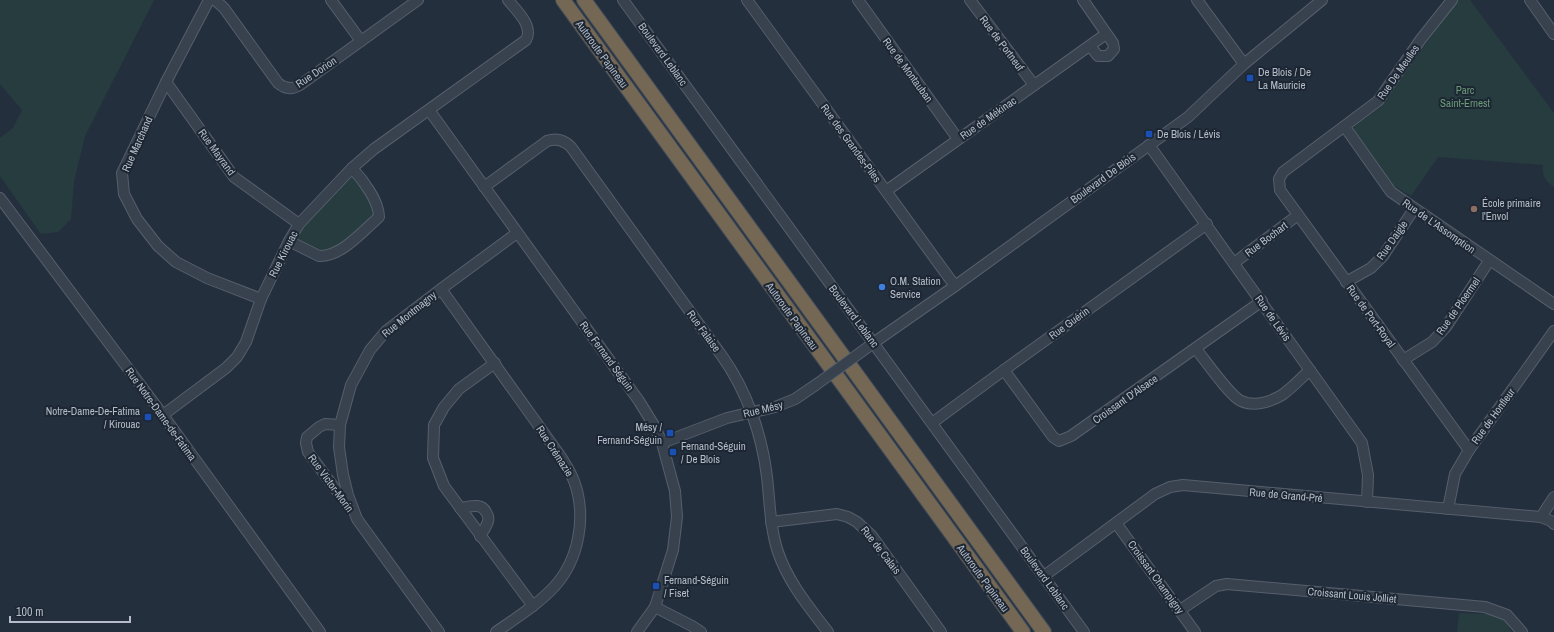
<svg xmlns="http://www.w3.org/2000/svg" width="1554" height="632" font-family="'Archivo Narrow',sans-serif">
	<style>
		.green { fill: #263c3f }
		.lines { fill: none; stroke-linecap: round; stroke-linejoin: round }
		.minor-casing { stroke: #565f6c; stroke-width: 12 }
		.highway-casing { stroke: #434c59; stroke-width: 16 }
		.minor { stroke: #38414e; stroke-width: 10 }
		.highway { stroke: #746855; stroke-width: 14 }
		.minor-bridge-casing { stroke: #565f6c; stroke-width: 12; stroke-linecap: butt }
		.minor-bridge { stroke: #38414e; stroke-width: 10 }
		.transit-dot { fill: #1a4fb4; stroke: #1d2633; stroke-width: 1.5 }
		.education-dot { fill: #8d6e63; stroke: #1d2633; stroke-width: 1.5 }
		.shop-dot { fill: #3f7fe0; stroke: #1d2633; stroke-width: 1.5 }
		.labels { text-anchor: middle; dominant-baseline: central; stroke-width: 4; stroke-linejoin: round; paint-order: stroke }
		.street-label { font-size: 11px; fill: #b4bcc9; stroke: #1d2633 }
		.poi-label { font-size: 11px; fill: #b4bcc9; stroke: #1d2633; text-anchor: start }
		.park-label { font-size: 11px; fill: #6b9a76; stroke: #1d2633 }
	</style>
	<rect width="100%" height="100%" fill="#242f3e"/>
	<g class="green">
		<polygon points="0,0 154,0 85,136 74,182 71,219 58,232 41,234 0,176 0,138 13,128 22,110 0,84"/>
		<path d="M 1457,0 L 1470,0 L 1554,113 L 1554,187 C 1545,181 1542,176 1543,165 L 1438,157 L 1411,196 L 1392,185 L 1353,130 L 1355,126 L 1381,107 Z"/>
		<polygon points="352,168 379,217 324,256 289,241"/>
		<polygon points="1459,613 1488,614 1504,620 1512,632 1457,632"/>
	</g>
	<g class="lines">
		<g class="minor-casing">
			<g id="minor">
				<polyline points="209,0 166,82 122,173 124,194 137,219 158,246 176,262 207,278 261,299"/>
				<path d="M 215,0 L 224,8 L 278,83 C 285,89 292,90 300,85 L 418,0"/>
				<polyline points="331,0 361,41"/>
				<polyline points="623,0 1084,632"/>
				<polyline points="747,0 955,286"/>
				<polyline points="858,0 958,139"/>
				<polyline points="970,0 1034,85"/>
				<polyline points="1083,0 1113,43 1114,49 1108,56 1098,56 1090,46"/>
				<polyline points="1197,0 1244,64"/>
				<polyline points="1452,0 1421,39 1378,101 1283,172 1279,179 1280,190 1469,450"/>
				<polyline points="1530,0 1554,34"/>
				<polyline points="166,82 234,177 299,224"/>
				<polyline points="429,110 639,401 655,427 662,443 675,491 677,517 673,550 655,607 637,632"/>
				<polyline points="1345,127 1391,192 1554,304"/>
				<polyline points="1149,145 1362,443 1368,475 1367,502"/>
				<path d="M 484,187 L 547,141 C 556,138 564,140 571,147 L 722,356 C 747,391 762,435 767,477 C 770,503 770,528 778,552 C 788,582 809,607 828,632"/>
				<polyline points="886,191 1106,34"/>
				<polyline points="0,198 163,415 320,632"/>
				<path d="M 289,241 L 319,256 C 341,257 363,231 379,217 C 379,201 363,180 352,168"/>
				<polyline points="1234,263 1298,215"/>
				<polyline points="1346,282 1371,268 1383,256 1414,209"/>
				<path d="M 441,289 L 561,457 C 566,465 571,473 574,481 C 587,516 579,560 554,587 C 537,605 516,618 496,632"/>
				<polyline points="869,346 955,286 1188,117 1244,64 1322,0"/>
				<path d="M 1196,349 C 1205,360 1230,396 1241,401 C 1254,407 1270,402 1282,395 C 1292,388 1301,378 1310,370"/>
				<polyline points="1403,360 1432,342 1446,327 1489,261"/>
				<polyline points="495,363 459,389 444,407 434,425 433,458 444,486 533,606"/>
				<polyline points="1004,370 1053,437 1059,441 1071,436 1262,301"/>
				<path d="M 163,415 L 226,368 L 237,357 L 246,342 L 261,299 L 289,241 L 299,224 L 352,168 L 374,149 L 526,40 C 534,26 516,10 508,0"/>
				<polyline points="932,423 1004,370 1207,224"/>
				<polyline points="340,425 325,424 319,427 307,437 306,443 308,452 348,506"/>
				<polyline points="662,443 727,418 775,407 795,399 817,384"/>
				<path d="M 460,508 C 469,507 481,502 486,512 C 488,515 489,518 488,521 C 487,526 483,531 480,536"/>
				<polyline points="1448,509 1455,474 1469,450 1554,331"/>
				<polyline points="1541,517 1554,497"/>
				<polyline points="771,522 837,514 848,517 857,522 872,536 941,632"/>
				<polyline points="1116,523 1195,632"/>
				<polyline points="1044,576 1155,494 1170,487 1183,485 1541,517 1551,521 1554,524"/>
				<polyline points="655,607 692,626 701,632"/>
				<polyline points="1180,610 1216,586 1227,584 1485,607 1507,615 1522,632"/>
				<polyline points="439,632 357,519 348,495 343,475 339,447 340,425 351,385 370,350 386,331 441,289 517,233"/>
			</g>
		</g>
		<g class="highway-casing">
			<g id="highway">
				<polyline points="563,0 1023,632"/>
				<polyline points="584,0 1044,632"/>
			</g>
		</g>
		<use href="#minor" class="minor"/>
		<use href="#highway" class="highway"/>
		<g class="minor-bridge-casing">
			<polyline id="minor-bridge" points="817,384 868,347"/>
		</g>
		<use href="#minor-bridge" class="minor-bridge"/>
	</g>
	<g class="transit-dot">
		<rect x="1246" y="74" width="8" height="8" rx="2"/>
		<rect x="1145" y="130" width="8" height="8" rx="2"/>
		<rect x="144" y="413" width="8" height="8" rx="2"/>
		<rect x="666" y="429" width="8" height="8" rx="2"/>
		<rect x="669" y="448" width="8" height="8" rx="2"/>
		<rect x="652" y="582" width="8" height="8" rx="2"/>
	</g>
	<circle class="education-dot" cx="1474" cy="209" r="4"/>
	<circle class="shop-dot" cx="882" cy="287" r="4"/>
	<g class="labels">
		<g class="street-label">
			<text transform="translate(1002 43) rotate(53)">Rue de Portneuf</text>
			<text transform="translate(602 54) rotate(54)">Autoroute Papineau</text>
			<text transform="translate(663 54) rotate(54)">Boulevard Leblanc</text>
			<text transform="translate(908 70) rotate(54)">Rue de Montauban</text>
			<text transform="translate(316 72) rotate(-34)">Rue Dorion</text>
			<text transform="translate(1398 72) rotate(-55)">Rue De Meulles</text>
			<text transform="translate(988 118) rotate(-35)">Rue de Mékinac</text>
			<text transform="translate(851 143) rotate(54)">Rue des Grandes-Piles</text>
			<text transform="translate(137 144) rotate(-66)">Rue Marchand</text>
			<text transform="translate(217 152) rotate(54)">Rue Mayrand</text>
			<text transform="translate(1103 178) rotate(-36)">Boulevard De Blois</text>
			<text transform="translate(1439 226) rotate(35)">Rue de L'Assomption</text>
			<text transform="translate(1266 239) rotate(-37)">Rue Bochart</text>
			<text transform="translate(1392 240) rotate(-55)">Rue Daigle</text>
			<text transform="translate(283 254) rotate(-63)">Rue Kirouac</text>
			<text transform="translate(1458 306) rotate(-55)">Rue de Ploermel</text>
			<text transform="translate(409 314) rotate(-39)">Rue Montmagny</text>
			<text transform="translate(792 316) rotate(54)">Autoroute Papineau</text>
			<text transform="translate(854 316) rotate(53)">Boulevard Leblanc</text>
			<text transform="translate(1371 316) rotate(54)">Rue de Port-Royal</text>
			<text transform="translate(1273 318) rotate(55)">Rue de Lévis</text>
			<text transform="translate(1069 323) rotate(-36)">Rue Guérin</text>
			<text transform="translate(704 331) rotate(54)">Rue Falaise</text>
			<text transform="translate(607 356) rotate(54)">Rue Fernand Séguin</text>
			<text transform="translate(1125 399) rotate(-35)">Croissant D'Alsace</text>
			<text transform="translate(763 409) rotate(-14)">Rue Mésy</text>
			<text transform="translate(161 414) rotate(54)">Rue Notre-Dame-de-Fatima</text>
			<text transform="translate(1493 416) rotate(-54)">Rue de Honfleur</text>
			<text transform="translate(555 451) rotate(57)">Rue Crémazie</text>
			<text transform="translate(331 483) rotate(54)">Rue Victor-Morin</text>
			<text transform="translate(1286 495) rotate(5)">Rue de Grand-Pré</text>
			<text transform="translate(881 550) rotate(52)">Rue de Calais</text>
			<text transform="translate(1156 577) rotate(54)">Croissant Champigny</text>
			<text transform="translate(983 578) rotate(54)">Autoroute Papineau</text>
			<text transform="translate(1045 578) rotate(54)">Boulevard Leblanc</text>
			<text transform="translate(1352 595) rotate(5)">Croissant Louis Jolliet</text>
		</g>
		<g class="poi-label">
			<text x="1258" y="72">De Blois / De<tspan x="1258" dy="13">La Mauricie</tspan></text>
			<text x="1157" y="134">De Blois / Lévis</text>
			<text x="1482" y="203">École primaire<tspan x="1482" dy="13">l'Envol</tspan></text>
			<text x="890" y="281">O.M. Station<tspan x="890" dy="13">Service</tspan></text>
			<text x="140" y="411" text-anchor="end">Notre-Dame-De-Fatima<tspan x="140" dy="13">/ Kirouac</tspan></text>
			<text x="662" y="427" text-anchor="end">Mésy /<tspan x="662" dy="13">Fernand-Séguin</tspan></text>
			<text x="681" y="446">Fernand-Séguin<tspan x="681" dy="13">/ De Blois</tspan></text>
			<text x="664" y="580">Fernand-Séguin<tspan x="664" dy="13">/ Fiset</tspan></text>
		</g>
		<g class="park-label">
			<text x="1465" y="90">Parc<tspan x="1465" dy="13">Saint-Ernest</tspan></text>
		</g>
	</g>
	<path d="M10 616v6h120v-6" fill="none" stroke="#b4bcc9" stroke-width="2"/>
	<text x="16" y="616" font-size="12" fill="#b4bcc9" stroke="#1d2633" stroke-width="3" paint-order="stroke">100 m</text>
</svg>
